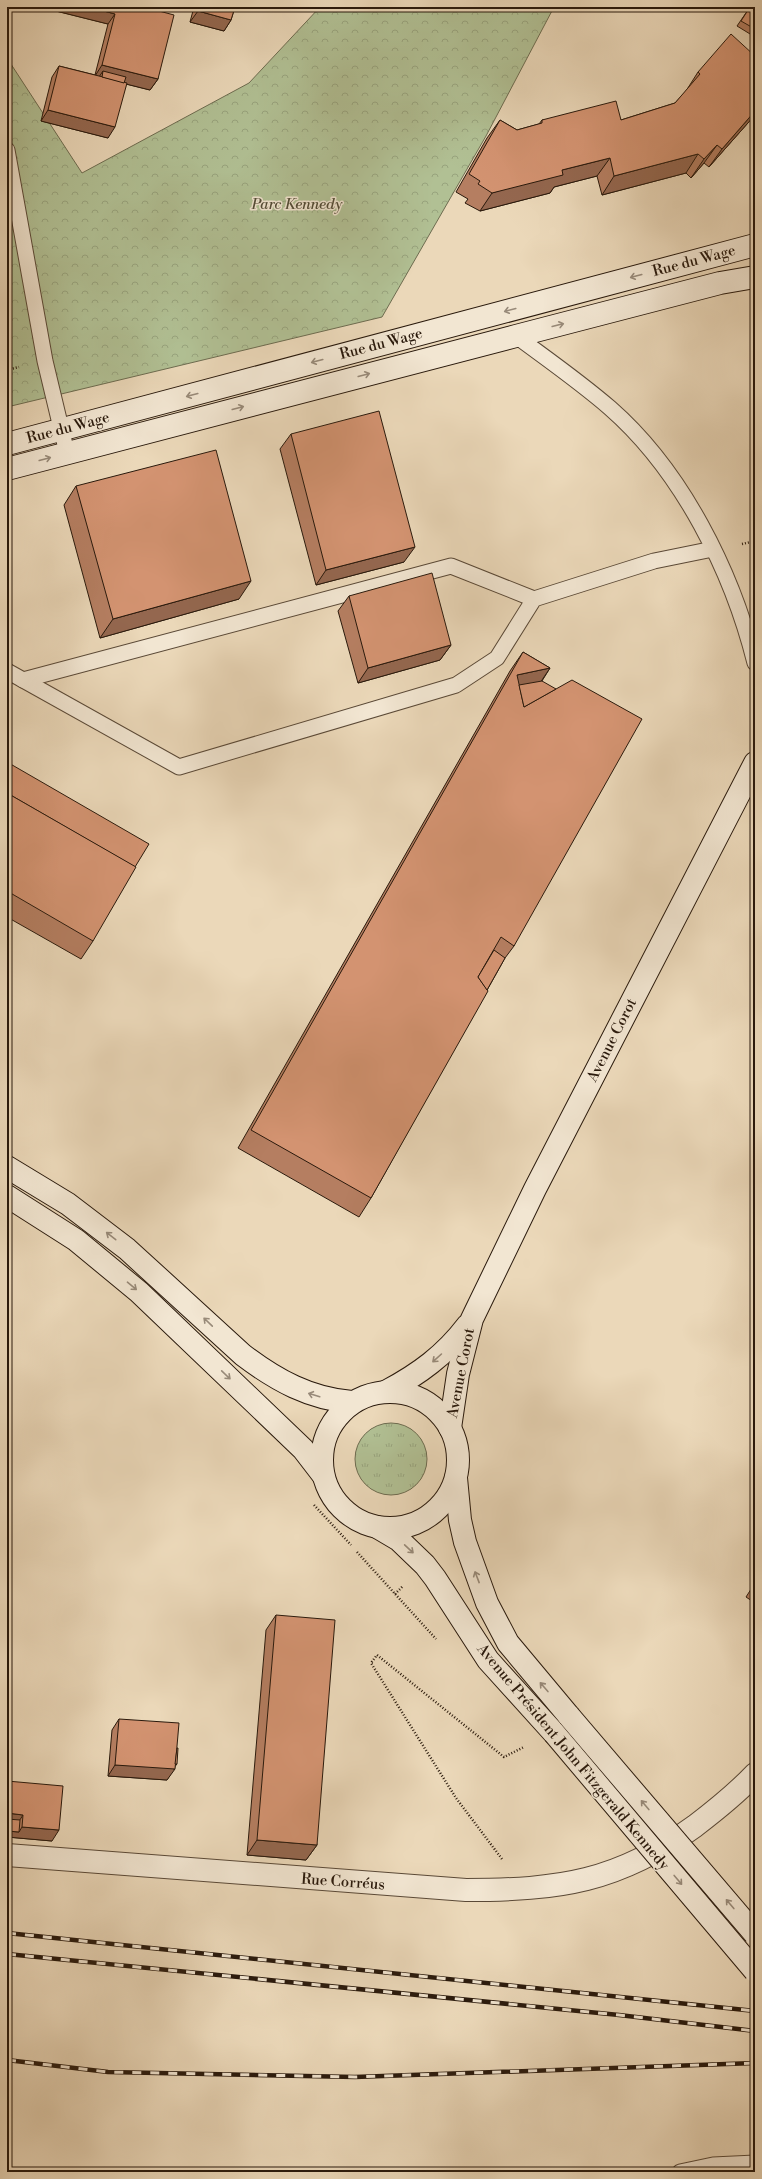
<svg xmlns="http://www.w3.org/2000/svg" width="762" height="2179" font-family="'Libre Bodoni',serif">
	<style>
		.grass { fill: url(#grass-tufts); stroke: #6d6c50 }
		.park { fill: url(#park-crowns); stroke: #6d6c50 }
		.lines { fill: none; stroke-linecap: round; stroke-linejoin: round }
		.lane-casing { stroke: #5a4937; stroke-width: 17 }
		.street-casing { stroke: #5a4937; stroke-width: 24 }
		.secondary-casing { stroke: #29190c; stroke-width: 24 }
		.path { stroke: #29190c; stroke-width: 2.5; stroke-dasharray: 1 2; stroke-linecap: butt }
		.lane { stroke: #f2e6d2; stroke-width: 15 }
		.street { stroke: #f2e6d2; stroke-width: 22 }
		.secondary { stroke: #f2e6d2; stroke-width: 22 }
		.rail-casing { stroke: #29190c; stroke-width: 4.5 }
		.rail { stroke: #f2e6d2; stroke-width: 3; stroke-dasharray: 9; stroke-linecap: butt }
		.secondary-bridge-casing { stroke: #29190c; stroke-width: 24; stroke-linecap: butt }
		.secondary-bridge { stroke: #f2e6d2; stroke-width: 22 }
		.wall { fill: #b57e61; stroke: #29190c }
		.shaded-wall { fill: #94674f; stroke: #29190c }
		.building { fill: #d39371; stroke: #29190c }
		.oneway { stroke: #988a79 }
		.labels { text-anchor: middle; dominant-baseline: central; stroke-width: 3; stroke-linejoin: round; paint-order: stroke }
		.park-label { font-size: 15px; font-style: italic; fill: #524b35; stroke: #f2e6d2 }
		.street-label { font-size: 15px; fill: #29190c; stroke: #f2e6d2 }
	</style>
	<defs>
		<pattern id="grass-tufts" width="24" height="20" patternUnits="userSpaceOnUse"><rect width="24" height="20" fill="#b1c094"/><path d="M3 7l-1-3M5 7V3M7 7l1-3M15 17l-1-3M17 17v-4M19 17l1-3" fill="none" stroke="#98a47e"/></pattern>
		<pattern id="park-crowns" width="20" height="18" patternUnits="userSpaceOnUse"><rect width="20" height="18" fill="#b1c094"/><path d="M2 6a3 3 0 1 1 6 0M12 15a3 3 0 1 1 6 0" fill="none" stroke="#98a47e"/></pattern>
	</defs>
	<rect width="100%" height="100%" fill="#ebd8b9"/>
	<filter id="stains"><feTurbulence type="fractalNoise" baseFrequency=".005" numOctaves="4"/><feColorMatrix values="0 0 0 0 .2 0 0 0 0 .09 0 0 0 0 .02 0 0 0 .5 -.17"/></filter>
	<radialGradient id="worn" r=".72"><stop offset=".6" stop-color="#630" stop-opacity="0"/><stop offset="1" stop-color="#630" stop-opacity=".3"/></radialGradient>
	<circle class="grass" cx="391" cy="1459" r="36"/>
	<polygon class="park" points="320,7 554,7 486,136 382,317 7,407 7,58 82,173 249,83"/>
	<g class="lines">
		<g class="lane-casing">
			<g id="lane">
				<polyline points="7,150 45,361 67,453"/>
				<path d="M 516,336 C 547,359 580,382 610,408 C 682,471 732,571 755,663"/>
				<polyline points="7,671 179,767 456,685 497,658 534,599 654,561 713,549"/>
				<polyline points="23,680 451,566 534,599"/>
				<polyline points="680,2172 713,2165 755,2163"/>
			</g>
		</g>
		<g class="street-casing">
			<path id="street" d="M 7,1855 L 466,1890 C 559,1890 618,1882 695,1826 C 716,1810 737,1793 755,1774"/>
		</g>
		<g class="secondary-casing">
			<g id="secondary">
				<polyline points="7,444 755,245"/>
				<polyline points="7,469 516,336 720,283 755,277"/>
				<path d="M 7,1167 L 68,1204 L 127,1249 L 243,1355 C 276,1380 310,1399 352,1402"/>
				<polyline points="7,1196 76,1240 139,1292 303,1449 323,1475"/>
				<path d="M 387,1391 C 419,1374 445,1355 467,1326"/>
				<circle cx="390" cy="1460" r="68"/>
				<polyline points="450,1428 458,1374 472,1319 535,1189 755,763"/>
				<polyline points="456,1478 460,1520 465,1542 487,1603 508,1643 569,1716"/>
				<polyline points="377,1527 399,1540 425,1565 435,1578 488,1660 554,1733"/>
			</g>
		</g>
		<g class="path">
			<polyline points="7,370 19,367"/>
			<polyline points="742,544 755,541"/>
			<polyline points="314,1505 351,1545"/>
			<polyline points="357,1552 436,1639"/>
			<polyline points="395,1594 403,1586"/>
			<polyline points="502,1859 456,1798 371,1663 377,1655 504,1757 524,1747"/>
		</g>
		<use href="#lane" class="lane"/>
		<use href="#street" class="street"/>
		<use href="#secondary" class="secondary"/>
		<g class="rail-casing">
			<g id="rail">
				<polyline points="7,1933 755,2011"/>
				<polyline points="7,1954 619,2015 755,2031"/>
				<polyline points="7,2060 108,2072 355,2077 755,2063"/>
			</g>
		</g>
		<use href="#rail" class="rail"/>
		<g class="secondary-bridge-casing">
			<g id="secondary-bridge">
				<polyline points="569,1716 755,1934"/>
				<polyline points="554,1733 755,1971"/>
			</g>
		</g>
		<use href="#secondary-bridge" class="secondary-bridge"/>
	</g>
	<g class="wall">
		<polygon points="40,7 145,7 158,79 150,90 126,84 108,138 41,121 52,77 59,66 95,75 108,24"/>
		<polygon points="194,7 235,7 231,20 224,31 190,22"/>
		<polygon points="750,7 755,7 755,37 737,26"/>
		<polygon points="698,72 755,115 709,167 704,163 691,178 686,173 602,195 597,176 554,187 550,193 480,211 465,203 468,199 456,192 487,138 500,120 517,130 539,124 542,120 621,120 675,103 686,91"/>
		<polygon points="291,434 404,562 316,585 280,449"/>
		<polygon points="76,486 239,599 100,638 64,505"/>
		<polygon points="349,596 451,645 440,660 358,683 338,611"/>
		<polygon points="523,652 550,668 542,681 514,946 505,958 371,1198 359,1217 238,1148 510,671"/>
		<polygon points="7,762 93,941 81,959 7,917"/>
		<polygon points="755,1583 755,1603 746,1597"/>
		<polygon points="276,1615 317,1845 306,1860 247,1855 266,1630"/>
		<polygon points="119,1719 175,1767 167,1780 108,1776 112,1730"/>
		<polygon points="7,1781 52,1841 7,1837"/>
	</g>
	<g class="shaded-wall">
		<polygon points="40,7 89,7 115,14 108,24"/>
		<polygon points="198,11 231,20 224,31 190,22"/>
		<polygon points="102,65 158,79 150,90 102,78 103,71 99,77 95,76"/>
		<polygon points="48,110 115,127 108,138 41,121"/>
		<polygon points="755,111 755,115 709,167 722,149"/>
		<polygon points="717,145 704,163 691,178 704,159"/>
		<polygon points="698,154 686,173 602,195 614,176"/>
		<polygon points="610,158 597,176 554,187 550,193 480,211 492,193 562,170"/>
		<polygon points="415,547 404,562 316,585 326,570"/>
		<polygon points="251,581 239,599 100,638 113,619"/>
		<polygon points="451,645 440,660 358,683 368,668"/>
		<polygon points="550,668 538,686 509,692 517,675"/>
		<polygon points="172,1763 177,1764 173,1769 175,1769 167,1780 108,1776 115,1765"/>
		<polygon points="7,1813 23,1815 16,1826 7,1825"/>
		<polygon points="22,1827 59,1830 52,1841 7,1837 7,1831 19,1832"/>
		<polygon points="257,1840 317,1845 306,1860 247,1855"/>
	</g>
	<g class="building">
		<polygon points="89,7 144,7 174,15 158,79 102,65 115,14"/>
		<polygon points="199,7 235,7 231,20 198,11"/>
		<polygon points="750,7 755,7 755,29 741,21"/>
		<polygon points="731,34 755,56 755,111 722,149 717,145 704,159 698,154 614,176 610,158 562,170 563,175 492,193 478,184 480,181 469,174 500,120 517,130 542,123 542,120 616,101 621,120 675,103 700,74 698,72"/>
		<polygon points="59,66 127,83 115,127 48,110"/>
		<polygon points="103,71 126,77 124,83 102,77"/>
		<polygon points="379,411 415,547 326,570 291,434"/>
		<polygon points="216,450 251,581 113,619 76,486"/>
		<polygon points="432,573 451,645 368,668 349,596"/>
		<polygon points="523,652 550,668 517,675 524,707 572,680 642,719 514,946 501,937 478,977 488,991 371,1198 251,1130"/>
		<polygon points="542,681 556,689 524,707 519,685"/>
		<polygon points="7,762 149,844 135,867 7,793"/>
		<polygon points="7,793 136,867 93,941 7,891"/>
		<polygon points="494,950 505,958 487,990 478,977"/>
		<polygon points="276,1615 335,1620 317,1845 257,1840"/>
		<polygon points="119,1719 179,1723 175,1769 115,1765"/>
		<polygon points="177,1748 178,1748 177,1764 175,1764"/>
		<polygon points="7,1781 63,1786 59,1830 22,1827 23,1815 7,1813"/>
		<polygon points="7,1819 20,1820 19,1832 7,1831"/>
	</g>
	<defs><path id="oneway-shaft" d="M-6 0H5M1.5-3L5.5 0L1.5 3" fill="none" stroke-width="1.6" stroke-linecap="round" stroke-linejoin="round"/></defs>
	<g class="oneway">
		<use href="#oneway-shaft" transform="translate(636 276) rotate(165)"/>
		<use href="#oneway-shaft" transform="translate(510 310) rotate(165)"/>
		<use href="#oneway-shaft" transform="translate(558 325) rotate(-14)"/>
		<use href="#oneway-shaft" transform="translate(317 361) rotate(165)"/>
		<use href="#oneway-shaft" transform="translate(364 375) rotate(-15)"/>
		<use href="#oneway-shaft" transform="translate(192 395) rotate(165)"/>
		<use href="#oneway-shaft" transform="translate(238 408) rotate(-15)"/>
		<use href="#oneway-shaft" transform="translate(45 459) rotate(-15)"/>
		<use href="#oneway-shaft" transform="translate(111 1236) rotate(-142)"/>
		<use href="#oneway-shaft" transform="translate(132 1286) rotate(40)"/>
		<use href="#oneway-shaft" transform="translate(208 1322) rotate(-136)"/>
		<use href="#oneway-shaft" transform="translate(437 1358) rotate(138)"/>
		<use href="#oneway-shaft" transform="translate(226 1375) rotate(44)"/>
		<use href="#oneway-shaft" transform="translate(314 1395) rotate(-163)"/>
		<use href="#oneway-shaft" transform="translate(409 1549) rotate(43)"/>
		<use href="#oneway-shaft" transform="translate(477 1577) rotate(-111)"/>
		<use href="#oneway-shaft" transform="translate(544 1687) rotate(-131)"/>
		<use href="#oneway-shaft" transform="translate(645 1805) rotate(-130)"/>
		<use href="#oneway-shaft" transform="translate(678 1880) rotate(50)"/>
		<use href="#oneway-shaft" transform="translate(730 1904) rotate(-130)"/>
	</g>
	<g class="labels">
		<g class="park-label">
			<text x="297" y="204">Parc Kennedy</text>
		</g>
		<g class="street-label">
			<text transform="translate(694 261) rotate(-15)">Rue du Wage</text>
			<text transform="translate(381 344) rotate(-15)">Rue du Wage</text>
			<text transform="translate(68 428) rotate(-15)">Rue du Wage</text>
			<text transform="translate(612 1040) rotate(-63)">Avenue Corot</text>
			<text transform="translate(461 1373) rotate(-79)">Avenue Corot</text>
			<text transform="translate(573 1757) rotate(50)">Avenue Président John Fitzgerald Kennedy</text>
			<text transform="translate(343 1882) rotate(4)">Rue Corréus</text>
		</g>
	</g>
	<rect width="762" height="2179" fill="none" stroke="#ebd8b9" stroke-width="24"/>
	<rect x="8" y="8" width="746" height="2163" fill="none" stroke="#29190c" stroke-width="2"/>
	<rect x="12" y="12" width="738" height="2155" fill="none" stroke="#29190c"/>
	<rect width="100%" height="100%" filter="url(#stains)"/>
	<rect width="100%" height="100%" fill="url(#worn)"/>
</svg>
